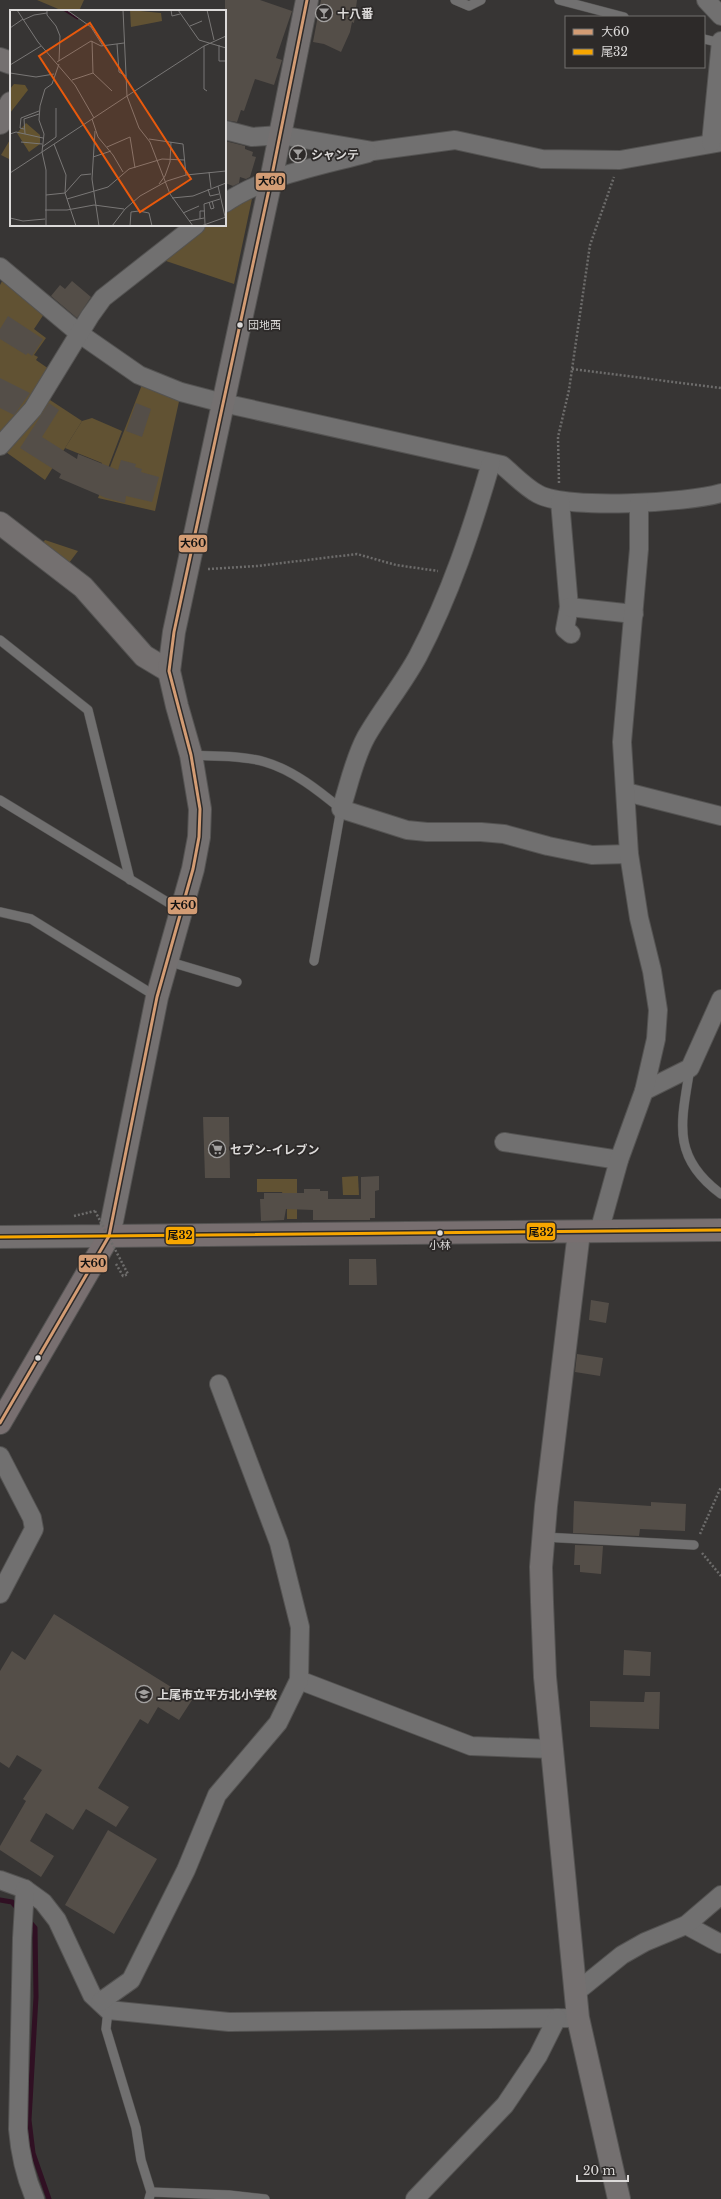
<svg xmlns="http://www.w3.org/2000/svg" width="721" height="2199" font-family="'Libre Baskerville','Noto Sans JP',serif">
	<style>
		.green { fill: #615233 }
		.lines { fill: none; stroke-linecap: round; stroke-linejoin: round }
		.stream { stroke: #301023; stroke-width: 5 }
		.building { fill: #544e48 }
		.lane-casing { stroke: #545352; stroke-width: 10 }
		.street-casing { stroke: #545352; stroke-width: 20 }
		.secondary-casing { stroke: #545352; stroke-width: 24 }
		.primary-casing { stroke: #545352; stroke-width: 24 }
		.path { stroke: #6d6c6b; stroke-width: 2.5; stroke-dasharray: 2 2; stroke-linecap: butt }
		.lane { stroke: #717070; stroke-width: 9 }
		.street { stroke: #717070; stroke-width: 18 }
		.secondary { stroke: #747070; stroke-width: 22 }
		.primary { stroke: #786f70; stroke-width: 22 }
		.path-bridge { stroke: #6d6c6b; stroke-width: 2.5; stroke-dasharray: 2 2; stroke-linecap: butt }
		.bus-1-casing { stroke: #2d2a29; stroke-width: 6 }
		.bus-2-casing { stroke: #2d2a29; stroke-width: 6 }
		.bus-1 { stroke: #d39c74; stroke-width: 3 }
		.bus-2 { stroke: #f7a600; stroke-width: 3 }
		.bus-dot { fill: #dcdad9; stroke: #2d2a29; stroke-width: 1.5 }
		.labels { text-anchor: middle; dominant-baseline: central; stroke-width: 3.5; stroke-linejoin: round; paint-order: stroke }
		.bus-label { font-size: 11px; fill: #dcdad9; stroke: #2d2a29; text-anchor: start }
		.poi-label { font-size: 12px; font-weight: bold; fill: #dcdad9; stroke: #2d2a29; text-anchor: start }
		.inset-river { fill: none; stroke: #301023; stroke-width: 2 }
		.inset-road { fill: none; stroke: #797776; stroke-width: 1 }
		.view { fill: #e8590c; fill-opacity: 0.15; stroke: #e8590c; stroke-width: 2 }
		.inset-edge { fill: none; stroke: #dcdad9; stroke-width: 2 }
		.line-badge { stroke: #2d2a29; stroke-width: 1.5 }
		.pale-badge-label { font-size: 11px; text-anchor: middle; font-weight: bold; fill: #111 }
	</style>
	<rect width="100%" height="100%" fill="#373534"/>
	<g class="green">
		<polygon points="37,0 84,0 79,11 63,11"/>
		<polygon points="11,138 11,160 1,155"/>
		<polygon points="253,194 234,284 166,261 171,249 204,225 225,225 225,210"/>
		<polygon points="3,279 44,314 34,329 46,338 34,355 38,357 36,360 49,369 31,401 0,433 0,285"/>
		<polygon points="143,382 180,397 155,511 98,498"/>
		<polygon points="47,398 82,421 45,480 3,450"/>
		<polygon points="92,418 122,431 108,468 101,466 102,463 65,448 82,421"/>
		<polygon points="45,540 78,551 69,563 42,544"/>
		<polygon points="358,1176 359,1195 343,1195 342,1177"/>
		<polygon points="257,1179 297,1179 297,1219 287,1219 287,1195 283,1195 282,1192 257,1192"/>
	</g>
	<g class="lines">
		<g class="stream">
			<polyline points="0,1900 12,1902 19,1910"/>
			<polyline points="28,1920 35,1928 36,1997 29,2120 33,2153 49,2199"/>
		</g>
	</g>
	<g class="building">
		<polygon points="225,0 260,0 292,11 276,58 282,60 274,85 255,79 244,111 241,110 237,122 225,120"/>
		<polygon points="321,0 357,0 354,23 352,22 350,32 341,52 324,44 313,42"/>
		<polygon points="225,141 245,146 245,149 253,152 252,156 256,157 250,177 246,179 240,177 239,183 233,186 225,183"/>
		<polygon points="72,281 91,297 77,318 51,296 60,285 65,289"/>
		<polygon points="8,316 43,339 32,356 28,353 26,355 0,339 0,329"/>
		<polygon points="0,378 30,393 14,415 0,408"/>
		<polygon points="49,403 59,410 42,437 77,459 78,454 118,470 121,460 136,464 135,467 142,469 141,472 159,477 152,502 126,496 125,503 106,498 59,478 61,474 20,448"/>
		<polygon points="136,403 151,409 142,437 126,431"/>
		<polygon points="203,1117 229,1117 230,1178 205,1178"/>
		<polygon points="379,1176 379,1190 375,1191 375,1218 370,1218 370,1220 313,1220 313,1210 286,1209 284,1220 261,1221 260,1199 264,1199 264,1193 304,1193 304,1189 320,1189 320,1191 328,1191 328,1199 361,1199 361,1177"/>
		<polygon points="349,1259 376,1259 377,1285 349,1285"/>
		<polygon points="591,1300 609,1303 606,1323 589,1320"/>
		<polygon points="577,1354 603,1358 600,1376 575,1372"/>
		<polygon points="574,1501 651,1506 651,1502 686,1504 685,1531 640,1529 639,1536 573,1533"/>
		<polygon points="575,1545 603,1546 601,1574 580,1572 580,1565 574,1565"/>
		<polygon points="54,1614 192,1700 179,1720 158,1707 148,1724 140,1719 98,1788 129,1807 116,1827 86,1809 73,1830 46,1813 30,1841 54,1856 41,1877 0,1850 0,1846 26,1801 23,1799 42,1770 17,1755 9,1768 0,1762 0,1671 12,1651 25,1660"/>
		<polygon points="624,1650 651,1652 650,1676 623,1675"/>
		<polygon points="645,1692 660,1692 659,1729 590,1727 590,1701 644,1702"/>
		<polygon points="108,1830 157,1859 114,1934 65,1905"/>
	</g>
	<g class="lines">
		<g class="lane-casing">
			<g id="lane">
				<polyline points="455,0 469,6 481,0"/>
				<polyline points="559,0 624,17"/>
				<polyline points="704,39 720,43"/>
				<polyline points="0,640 88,710 130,880"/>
				<path d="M 191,755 C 215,757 242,755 265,762 C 293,770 319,791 341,809 L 314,961"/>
				<polyline points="0,800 182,911"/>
				<polyline points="0,912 31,919 157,997"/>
				<polyline points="167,961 237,982"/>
				<path d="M 690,1068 C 681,1123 671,1157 721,1194"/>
				<polyline points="543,1537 694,1545"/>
				<polyline points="108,2010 106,2029 136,2128 141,2160 151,2192 149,2199"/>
				<polyline points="151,2192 229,2195 265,2199"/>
			</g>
		</g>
		<g class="street-casing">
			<g id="street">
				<polyline points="706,0 721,16"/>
				<polyline points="225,130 252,137 280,135 373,151 455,140 542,159 620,160 721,142"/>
				<polyline points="711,143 721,41"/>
				<path d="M 225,203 C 266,175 321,166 368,153"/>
				<path d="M 0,267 L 80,334 L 139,375 L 181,392 L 223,403 L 502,465 C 514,475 525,487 538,494 C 567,510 688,503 721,493"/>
				<polyline points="0,446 33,409 90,316 103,298 196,225"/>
				<path d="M 491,463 C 472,529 450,595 418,656 C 403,684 382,709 366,737 C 354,759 349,785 341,809 L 407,830 L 427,832 L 481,832 L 504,834 L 548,846 L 592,855 L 629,854"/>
				<polyline points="560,501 569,607 565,629 571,634"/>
				<polyline points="569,607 634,614"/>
				<polyline points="626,792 721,816"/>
				<polyline points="644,1091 690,1068 721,999"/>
				<polyline points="504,1142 619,1160"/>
				<polyline points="599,1232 619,1160 644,1091 656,1039 658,1010 652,971 639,918 629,854 622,742 639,549 639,503"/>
				<polyline points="0,1456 32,1518 34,1529 0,1594"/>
				<polyline points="299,1680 471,1746 552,1749"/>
				<polyline points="0,1880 25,1889 43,1902 57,1920 92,1995 108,2010 229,2022 578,2018"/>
				<path d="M 25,1889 L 22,1938 L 18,2129 C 20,2154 25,2176 35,2199"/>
				<polyline points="686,1925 721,1944"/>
				<polyline points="575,1993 622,1955 645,1942 686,1925 721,1895"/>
				<polyline points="100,2002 131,1980 186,1870 217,1795 278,1723 299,1680 300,1627 279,1543 219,1384"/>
				<polyline points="415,2199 505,2105 538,2056 557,2018"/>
			</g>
		</g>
		<g class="secondary-casing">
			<g id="secondary">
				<polyline points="0,59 11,63"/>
				<polyline points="0,123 11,103"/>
				<polyline points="0,523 83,587 144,656 169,671"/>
				<polyline points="579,1232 546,1506 541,1567 542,1602 545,1677 578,2018 619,2199"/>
				<polyline points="0,1237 109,1236 157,997 193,869 199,837 200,809 191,755 177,706 169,671 174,632 271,180 307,0"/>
			</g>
		</g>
		<g class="primary-casing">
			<polyline id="primary" points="0,1423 109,1236 721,1230"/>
		</g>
		<g class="path">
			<polyline points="572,369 721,388"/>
			<polyline points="559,483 558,437 569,390 590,245 614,177"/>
			<polyline points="208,569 257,566 357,554 396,565 438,571"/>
			<polyline points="74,1216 95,1211"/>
			<polyline points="116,1264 123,1276 128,1274 119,1257"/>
			<polyline points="700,1534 721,1487"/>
			<polyline points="702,1553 721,1576"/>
		</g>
		<use href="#lane" class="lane"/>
		<use href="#street" class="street"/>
		<use href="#secondary" class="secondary"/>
		<use href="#primary" class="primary"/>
		<polyline class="path-bridge" points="95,1211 119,1257"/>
		<g class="bus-1-casing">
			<polyline id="bus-1" points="0,1423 109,1236 157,997 193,869 199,837 200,809 191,755 169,671 174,632 271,180 307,0"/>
		</g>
		<g class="bus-2-casing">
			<polyline id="bus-2" points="0,1237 721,1230"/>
		</g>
		<use href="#bus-1" class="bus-1"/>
		<use href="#bus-2" class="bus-2"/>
	</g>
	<defs>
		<g id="bar-ring" transform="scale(0.9)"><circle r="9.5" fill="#2d2a29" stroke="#a2a09f" stroke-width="1.5"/><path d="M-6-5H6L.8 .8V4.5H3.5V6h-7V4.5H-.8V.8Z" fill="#a2a09f"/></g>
		<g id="supermarket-ring" transform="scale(0.9)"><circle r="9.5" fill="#2d2a29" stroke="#a2a09f" stroke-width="1.5"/><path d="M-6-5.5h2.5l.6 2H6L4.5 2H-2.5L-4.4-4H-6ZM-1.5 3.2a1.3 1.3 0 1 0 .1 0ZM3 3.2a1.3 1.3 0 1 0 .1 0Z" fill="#a2a09f"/></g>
		<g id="school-ring" transform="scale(0.9)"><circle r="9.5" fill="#2d2a29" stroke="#a2a09f" stroke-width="1.5"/><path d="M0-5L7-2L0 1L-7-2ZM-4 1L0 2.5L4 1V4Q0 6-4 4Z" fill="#a2a09f"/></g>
	</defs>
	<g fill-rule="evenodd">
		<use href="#bar-ring" x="324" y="13"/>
		<use href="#bar-ring" x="298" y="154"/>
		<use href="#supermarket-ring" x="217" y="1149"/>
		<use href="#school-ring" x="144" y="1694"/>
	</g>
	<g class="bus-dot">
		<circle cx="240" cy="325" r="3.5"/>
		<circle cx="440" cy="1233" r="3.5"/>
		<circle cx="38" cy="1358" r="3.5"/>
	</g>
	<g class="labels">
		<g class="bus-label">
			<text x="248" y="325">団地西</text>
			<text x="440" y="1245" text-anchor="middle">小林</text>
		</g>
		<g class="poi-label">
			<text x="337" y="13">十八番</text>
			<text x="311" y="154">シャンテ</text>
			<text x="230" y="1149">セブン-イレブン</text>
			<text x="157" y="1694">上尾市立平方北小学校</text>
		</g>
	</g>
	<g transform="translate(10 10)">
		<rect width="216" height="216" fill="#373534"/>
		<path d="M 120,0 L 151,3 L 152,11 L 121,17 Z" fill="#615233"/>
		<path d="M 4,74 L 15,75 L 18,80 L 0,103 L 0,79 ZM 16,113 L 30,125 L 30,134 L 19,142 L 7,123 Z" fill="#63532f"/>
		<path class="inset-river" d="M 54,0 L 68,9"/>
		<path class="inset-road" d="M 7,0 L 28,32 L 65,75 L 84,108M 37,0 L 37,5 L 46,16 L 50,26 L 49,51M 57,0 L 81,17 L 93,36M 161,0 L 162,6 L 170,4M 168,0 L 189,30 L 216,38M 197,0 L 204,30M 13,10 L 24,5 L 37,3M 180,16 L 192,11M 0,18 L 13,9M 82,31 L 83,63 L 102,81M 107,34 L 109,62 L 116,66M 209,35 L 209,51 L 216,51M 194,36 L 194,79 L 197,81M 47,52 L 81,31 L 91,36 L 114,33M 0,55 L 31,36M 0,63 L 26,67 L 44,64M 62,70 L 83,63M 82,109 L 88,127 L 103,145 L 113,162M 14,119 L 10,118 L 11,108 L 29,101M 85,121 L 82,169 L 89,216M 0,124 L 6,122 L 33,128M 15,124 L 14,109 L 29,104M 139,129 L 173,134 L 176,165 L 216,161M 11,132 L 32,134M 44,134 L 56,165 L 55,183 L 66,216M 32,137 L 46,127 L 46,98M 97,137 L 120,127 L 125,158M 83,147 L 101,141M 199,162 L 201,178M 0,163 L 32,142 L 34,124 L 29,110 L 30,96 L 35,79 L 42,74 L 49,54M 149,174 L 155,166 L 160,152 L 161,132M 208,176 L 216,211M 198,179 L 200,186 L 209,184M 36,185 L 55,183 L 71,165 L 81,164M 162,188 L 183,186 L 216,173M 57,189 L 98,177 L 119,159 L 152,149 L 175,150M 199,192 L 201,199 L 204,198 L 202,191M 35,200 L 57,200 L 84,195 L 114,199M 173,203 L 189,196M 0,208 L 13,211 L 35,209M 190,209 L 190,201 L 195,201M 179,211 L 194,208M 195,214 L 194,194 L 210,189M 36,216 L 36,160 L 32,142 L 117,86 L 113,0M 102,216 L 115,199 L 130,186 L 157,171 L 176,165M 120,216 L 121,202 L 129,201 L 139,203 L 142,216M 183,216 L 160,184 L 140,132 L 129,118 L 117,86 L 194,36 L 216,26M 191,216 L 216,207"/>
		<path class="view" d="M 80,13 L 181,169 L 130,202 L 29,46 Z"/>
		<rect width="216" height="216" class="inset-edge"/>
	</g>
	<g class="line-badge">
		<rect x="255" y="172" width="31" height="19" rx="4" fill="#d39c74"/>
		<rect x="178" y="534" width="30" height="19" rx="4" fill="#d39c74"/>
		<rect x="167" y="896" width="31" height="19" rx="4" fill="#d39c74"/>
		<rect x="526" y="1222" width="30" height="19" rx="4" fill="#f7a600"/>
		<rect x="165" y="1226" width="30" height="19" rx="4" fill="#f7a600"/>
		<rect x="78" y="1254" width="30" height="19" rx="4" fill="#d39c74"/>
	</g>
	<g class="pale-badge-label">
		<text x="271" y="185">大60</text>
		<text x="193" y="547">大60</text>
		<text x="183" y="909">大60</text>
		<text x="541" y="1236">尾32</text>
		<text x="180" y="1239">尾32</text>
		<text x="93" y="1267">大60</text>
	</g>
	<rect x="565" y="16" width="140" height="52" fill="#2d2a29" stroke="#73706f"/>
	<rect x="573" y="29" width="20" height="6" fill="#d39c74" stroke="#73706f"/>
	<text x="601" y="36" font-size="12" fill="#dcdad9">大60</text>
	<rect x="573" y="49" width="20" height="6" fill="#f7a600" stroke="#73706f"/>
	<text x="601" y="56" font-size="12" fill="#dcdad9">尾32</text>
	<path d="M577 2175v6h51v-6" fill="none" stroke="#dcdad9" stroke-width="2"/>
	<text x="583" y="2175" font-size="12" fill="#dcdad9" stroke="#2d2a29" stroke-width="3" paint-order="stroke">20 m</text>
</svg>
